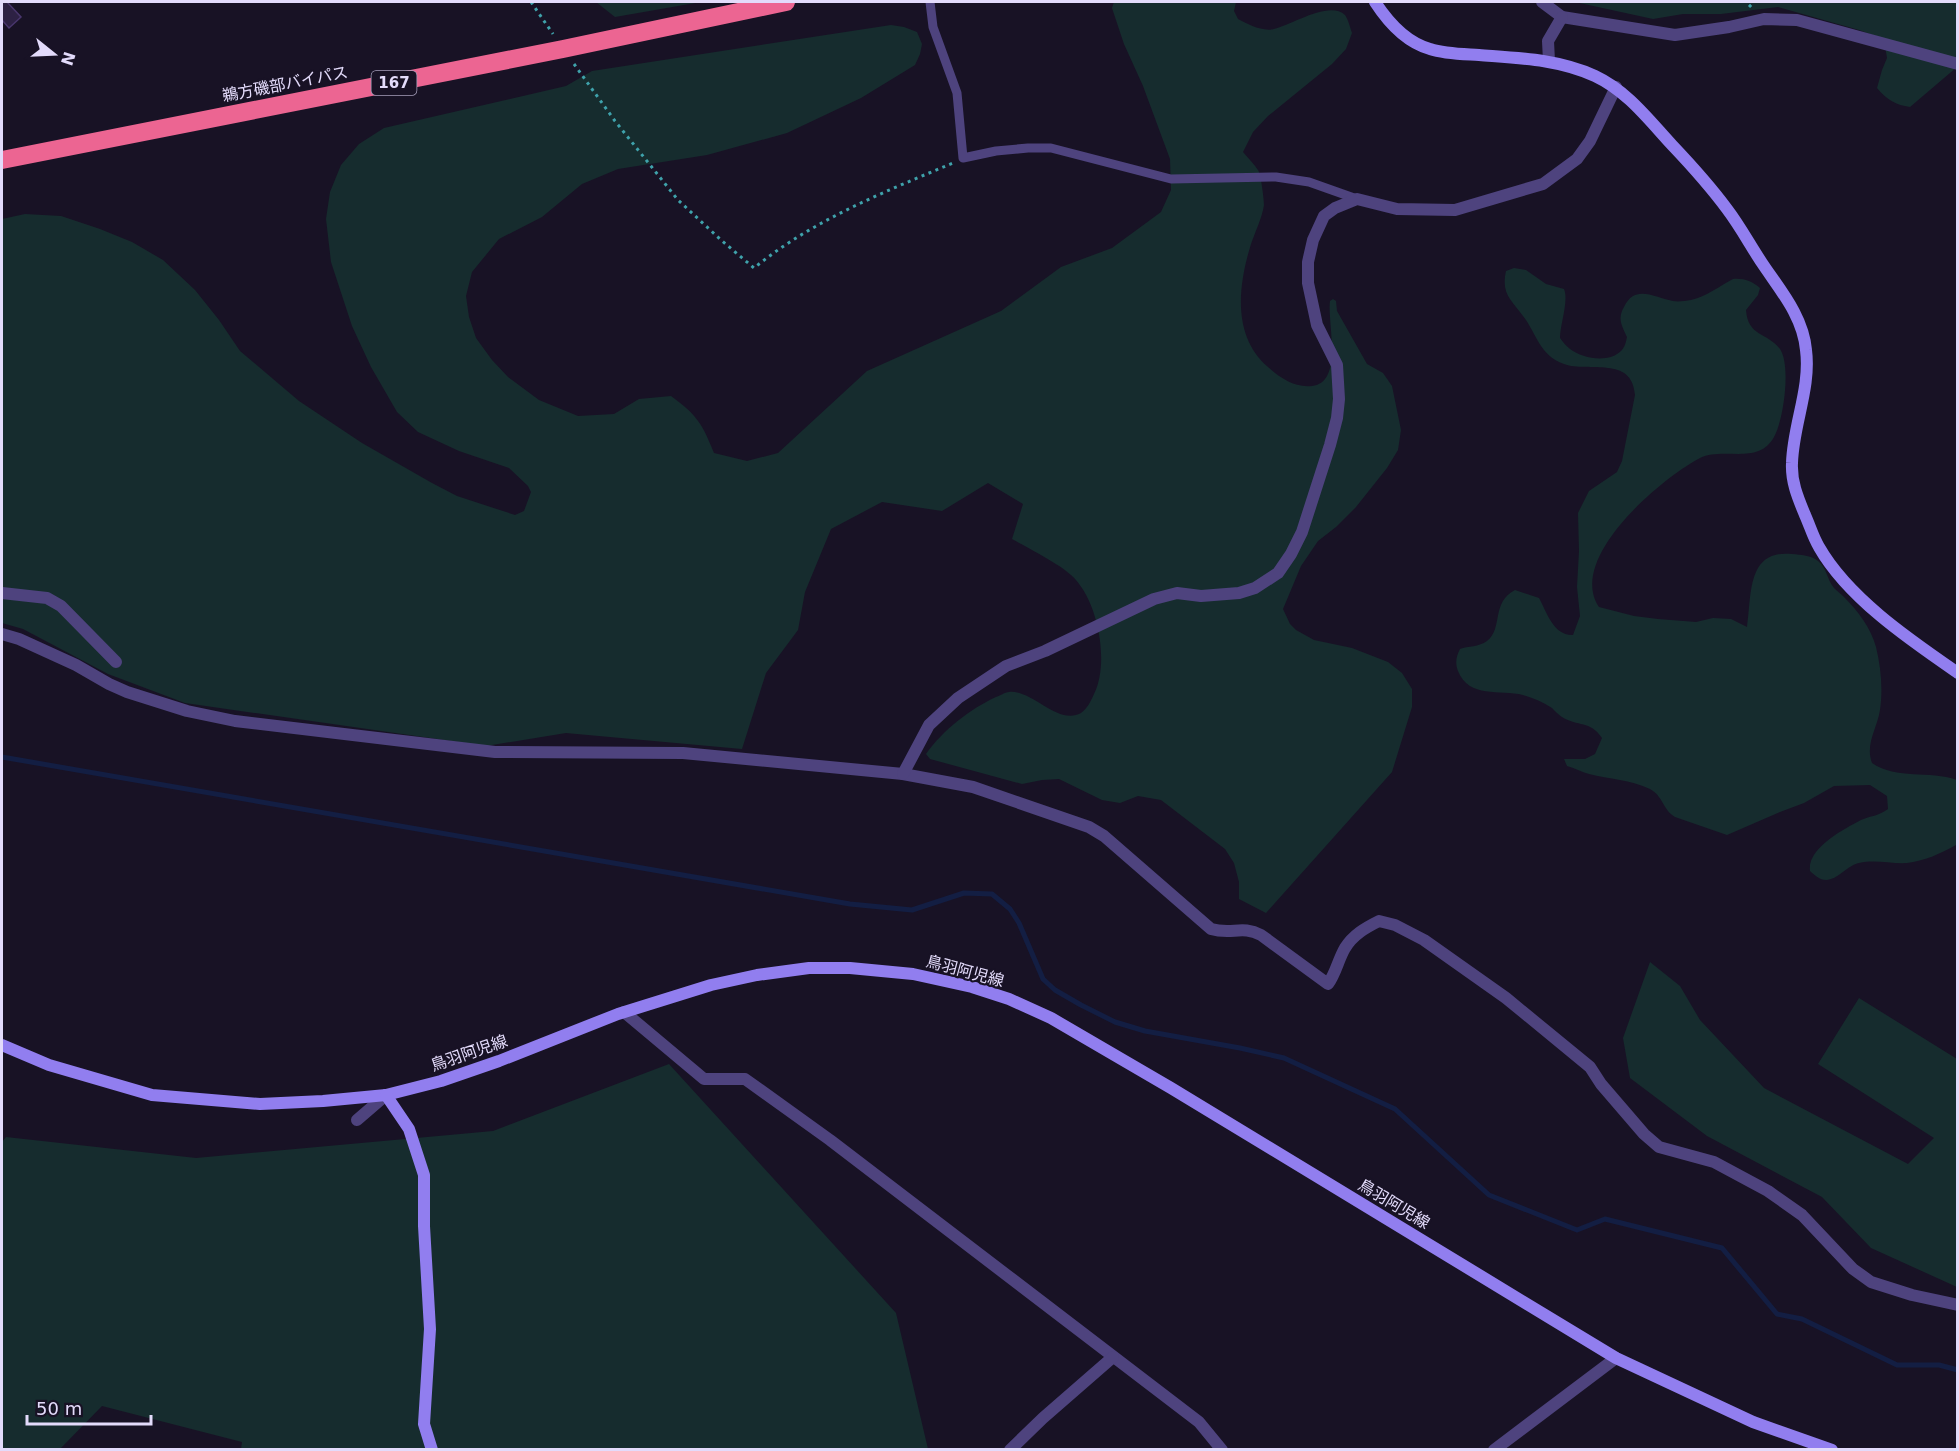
<svg xmlns="http://www.w3.org/2000/svg" width="1959" height="1451" font-family="'DejaVu Sans','Noto Sans JP',sans-serif">
	<style>
		.green { fill: #162c2e }
		.lines { fill: none; stroke-linecap: round; stroke-linejoin: round }
		.stream { stroke: #131e43; stroke-width: 5 }
		.building { fill: #2d2144; stroke: #49366d; stroke-width: 1.5 }
		.path { stroke: #3fa2ab; stroke-width: 3; stroke-dasharray: 3 4.5; stroke-linecap: butt }
		.lane { stroke: #4e437e; stroke-width: 9 }
		.street { stroke: #4e437e; stroke-width: 12 }
		.secondary { stroke: #917eef; stroke-width: 12 }
		.highway { stroke: #ec6592; stroke-width: 18 }
		.labels { text-anchor: middle; dominant-baseline: central; stroke-width: 4.5; stroke-linejoin: round; paint-order: stroke }
		.shield { fill: #181225; stroke: #a69fbb; stroke-width: 1.5 }
		.shield-label { font-size: 15px; font-weight: bold; fill: #e3dbfb }
		.street-label { font-size: 16px; fill: #e3dbfb; stroke: #181225 }
	</style>
	<rect width="100%" height="100%" fill="#181225"/>
	<g class="green">
		<polygon points="596,2 701,2 615,17"/>
		<path d="M 1114,2 L 1236,2 L 1234,11 L 1238,19 C 1248,24 1262,32 1274,29 C 1292,25 1329,0 1345,15 C 1348,19 1350,27 1352,33 L 1346,49 L 1332,64 L 1268,116 L 1253,132 L 1243,152 C 1248,158 1254,164 1258,170 C 1261,174 1264,200 1264,205 C 1262,218 1255,232 1251,244 C 1238,286 1232,336 1268,367 C 1280,378 1295,388 1312,386 C 1344,383 1327,322 1330,301 L 1333,299 L 1336,301 L 1337,311 L 1367,364 L 1383,373 L 1392,386 L 1401,430 L 1398,450 L 1387,468 L 1356,507 L 1336,527 L 1318,541 L 1301,566 L 1283,609 L 1290,624 L 1296,630 L 1314,640 L 1352,648 L 1388,662 L 1402,673 L 1412,689 L 1412,707 L 1392,772 L 1266,913 L 1239,899 L 1239,882 L 1234,863 L 1225,849 L 1161,800 L 1138,796 L 1120,803 L 1102,800 L 1059,779 L 1042,780 L 1022,784 L 930,759 L 926,754 C 943,730 970,709 996,697 C 1000,696 1005,692 1009,692 C 1032,689 1058,726 1081,713 C 1087,709 1091,701 1094,694 C 1110,662 1098,599 1071,575 C 1058,563 1028,548 1012,539 L 1023,504 L 988,483 L 942,511 L 882,502 L 831,529 L 805,592 L 798,630 L 766,673 L 742,749 L 566,733 L 486,746 L 185,703 L 108,674 L 23,629 L 2,623 L 2,219 L 25,214 L 61,216 L 100,229 L 132,242 L 163,260 L 195,290 L 219,320 L 240,351 L 299,401 L 362,443 L 432,483 L 457,496 L 515,515 L 524,511 L 531,492 L 528,486 L 509,468 L 459,451 L 418,432 L 397,412 L 371,367 L 352,326 L 331,262 L 326,219 L 330,192 L 341,165 L 359,144 L 384,128 L 566,86 L 592,71 L 891,25 L 904,27 L 917,32 L 922,44 L 920,54 L 915,65 L 861,98 L 787,133 L 707,155 L 618,169 L 582,184 L 542,217 L 499,239 L 472,272 L 466,296 L 469,317 L 476,338 L 492,360 L 508,377 L 539,400 L 578,416 L 614,414 L 639,399 L 671,396 C 697,415 702,423 714,453 L 747,461 L 778,453 L 867,371 L 1001,311 L 1061,267 L 1112,248 L 1161,212 L 1171,190 L 1170,159 L 1143,86 L 1124,44 L 1112,8 Z"/>
		<path d="M 1575,2 L 1957,2 L 1957,67 L 1910,107 C 1896,105 1887,100 1877,88 L 1882,70 L 1887,58 L 1884,39 L 1859,30 L 1778,7 L 1721,14 L 1683,14 L 1653,19 Z"/>
		<path d="M 1514,268 L 1526,270 L 1546,284 L 1564,289 C 1569,301 1560,324 1560,338 C 1563,342 1566,346 1570,349 C 1583,359 1609,363 1621,351 C 1625,347 1626,342 1627,337 C 1622,326 1617,319 1624,307 C 1635,284 1653,297 1673,301 C 1678,302 1685,301 1691,300 C 1705,297 1720,286 1733,279 C 1743,278 1752,281 1760,288 L 1758,295 L 1746,310 C 1748,337 1767,332 1780,349 C 1791,365 1784,419 1774,437 C 1758,466 1724,446 1700,458 C 1662,478 1566,558 1599,607 L 1634,616 L 1658,619 L 1696,622 L 1713,618 L 1731,619 L 1747,627 C 1752,596 1746,549 1792,554 C 1801,555 1811,555 1818,561 C 1827,568 1827,580 1834,588 C 1837,591 1841,594 1844,597 C 1858,611 1871,628 1876,647 C 1881,667 1883,690 1880,710 C 1877,729 1865,744 1872,763 C 1897,780 1929,770 1957,780 L 1958,843 L 1956,845 C 1940,854 1924,861 1907,863 C 1891,864 1875,859 1859,863 C 1848,865 1837,880 1826,880 C 1820,880 1814,875 1810,871 C 1807,848 1844,829 1861,820 C 1870,816 1879,816 1888,809 L 1887,796 L 1870,785 L 1834,786 L 1804,803 L 1780,812 L 1727,835 L 1675,817 C 1663,810 1663,796 1650,789 C 1631,780 1609,779 1589,774 C 1582,772 1574,768 1567,766 L 1564,759 L 1585,759 L 1595,754 L 1602,738 C 1590,720 1578,727 1562,717 C 1559,715 1555,711 1552,708 C 1543,702 1533,698 1523,695 C 1500,689 1469,699 1458,671 C 1455,663 1456,657 1460,649 C 1468,646 1479,647 1487,641 C 1503,629 1491,602 1515,590 L 1539,598 C 1547,613 1554,636 1573,635 L 1580,616 L 1577,587 L 1579,551 L 1578,513 L 1589,491 L 1617,472 L 1622,461 L 1635,395 C 1632,355 1589,373 1564,364 C 1539,355 1537,334 1523,316 C 1511,299 1501,294 1506,271 Z"/>
		<polygon points="1650,962 1680,986 1700,1020 1764,1088 1908,1164 1934,1138 1818,1064 1859,998 1957,1059 1957,1287 1871,1248 1822,1197 1707,1136 1630,1078 1623,1038"/>
		<polygon points="669,1064 896,1313 928,1449 241,1449 242,1442 102,1406 60,1449 2,1449 2,1142 6,1137 196,1158 493,1131"/>
	</g>
	<g class="lines">
		<polyline class="stream" points="2,757 850,904 912,910 964,893 992,894 1010,909 1019,923 1043,979 1055,990 1081,1005 1115,1022 1145,1031 1240,1048 1284,1058 1395,1109 1489,1195 1577,1230 1605,1219 1722,1248 1777,1314 1802,1319 1897,1365 1939,1365 1958,1370"/>
	</g>
	<polygon class="building" points="2,2 7,2 21,17 9,28 2,20"/>
	<g class="lines">
		<g class="path">
			<polyline points="531,2 553,34"/>
			<polyline points="1749,7 1754,2"/>
			<path d="M 574,64 L 615,121 L 678,200 L 721,240 L 754,268 C 813,220 884,192 953,163"/>
		</g>
		<polyline class="lane" points="930,2 933,27 957,93 963,158 996,151 1028,148 1051,148 1171,179 1276,177 1309,182 1357,199"/>
		<g class="street">
			<polyline points="1542,2 1562,17 1675,35 1729,27 1764,19 1797,20 1958,64"/>
			<polyline points="1549,61 1548,41 1562,17"/>
			<polyline points="2,593 47,598 61,606 116,662"/>
			<path d="M 2,634 L 19,639 L 76,665 L 109,684 L 127,692 L 187,711 L 235,721 L 495,752 L 683,753 L 903,774 L 973,787 L 1089,827 L 1104,836 L 1211,929 C 1232,935 1242,925 1261,935 L 1328,984 C 1336,973 1338,960 1345,948 C 1353,935 1365,928 1379,921 L 1395,925 L 1424,940 L 1506,998 L 1590,1067 L 1601,1084 L 1644,1134 L 1659,1147 L 1714,1162 L 1768,1191 L 1802,1215 L 1853,1269 L 1871,1282 L 1912,1295 L 1958,1305"/>
			<polyline points="903,774 929,725 958,698 1006,666 1045,651 1154,599 1177,593 1201,596 1239,593 1255,588 1278,573 1291,554 1302,532 1330,445 1337,418 1339,399 1337,365 1317,325 1308,283 1308,262 1313,240 1324,216 1335,208 1357,199 1397,209 1455,210 1543,184 1577,159 1590,141 1616,87"/>
			<polyline points="624,1012 704,1079 745,1079 830,1140 1199,1422 1222,1450"/>
			<polyline points="357,1120 386,1095"/>
			<polyline points="1010,1450 1043,1418 1113,1357"/>
			<polyline points="1494,1450 1616,1358"/>
		</g>
		<g class="secondary">
			<path d="M 1375,2 C 1388,22 1405,42 1430,49 C 1445,54 1463,54 1479,55 C 1518,58 1558,59 1595,76 C 1627,91 1648,119 1672,145 C 1691,165 1710,186 1727,209 C 1740,226 1750,245 1762,263 C 1780,290 1803,316 1806,350 C 1811,388 1793,425 1792,463 C 1791,482 1798,498 1805,515 C 1810,526 1813,537 1819,547 C 1848,598 1910,640 1958,673"/>
			<polyline points="2,1045 49,1065 152,1095 260,1104 323,1101 386,1095 441,1081 499,1061 618,1014 711,985 757,975 809,968 850,968 913,974 972,987 1009,999 1051,1018 1171,1088 1616,1358 1753,1422 1832,1450"/>
			<polyline points="386,1095 409,1129 424,1175 424,1226 430,1329 424,1424 432,1450"/>
		</g>
		<polyline class="highway" points="2,160 563,49 786,2"/>
	</g>
	<g class="labels">
		<rect class="shield" x="371.5" y="71" width="45" height="24" rx="4.5"/>
		<g class="shield-label">
			<text x="394" y="83">167</text>
		</g>
		<g class="street-label">
			<text transform="translate(285 84) rotate(-11)">鵜方磯部バイパス</text>
			<text transform="translate(965 971) rotate(15)">鳥羽阿児線</text>
			<text transform="translate(469 1053) rotate(-19)">鳥羽阿児線</text>
			<text transform="translate(1394 1204) rotate(31)">鳥羽阿児線</text>
		</g>
	</g>
	<rect width="1959" height="1451" fill="none" stroke="#e3dbfb" stroke-width="6"/>
	<g transform="translate(54 54) rotate(108)" stroke="#181225" stroke-width="4.5" paint-order="stroke">
	<path d="M0-4.5L10 22L0 15L-10 22Z" fill="#e3dbfb"/>
	<text y="-9" font-size="16" font-weight="bold" text-anchor="middle" fill="#e3dbfb">N</text>
	</g>
	<path d="M27 1415v9h124v-9" fill="none" stroke="#e3dbfb" stroke-width="3"/>
	<text x="36" y="1415" font-size="18" fill="#e3dbfb" stroke="#181225" stroke-width="4.5" paint-order="stroke">50 m</text>
</svg>
